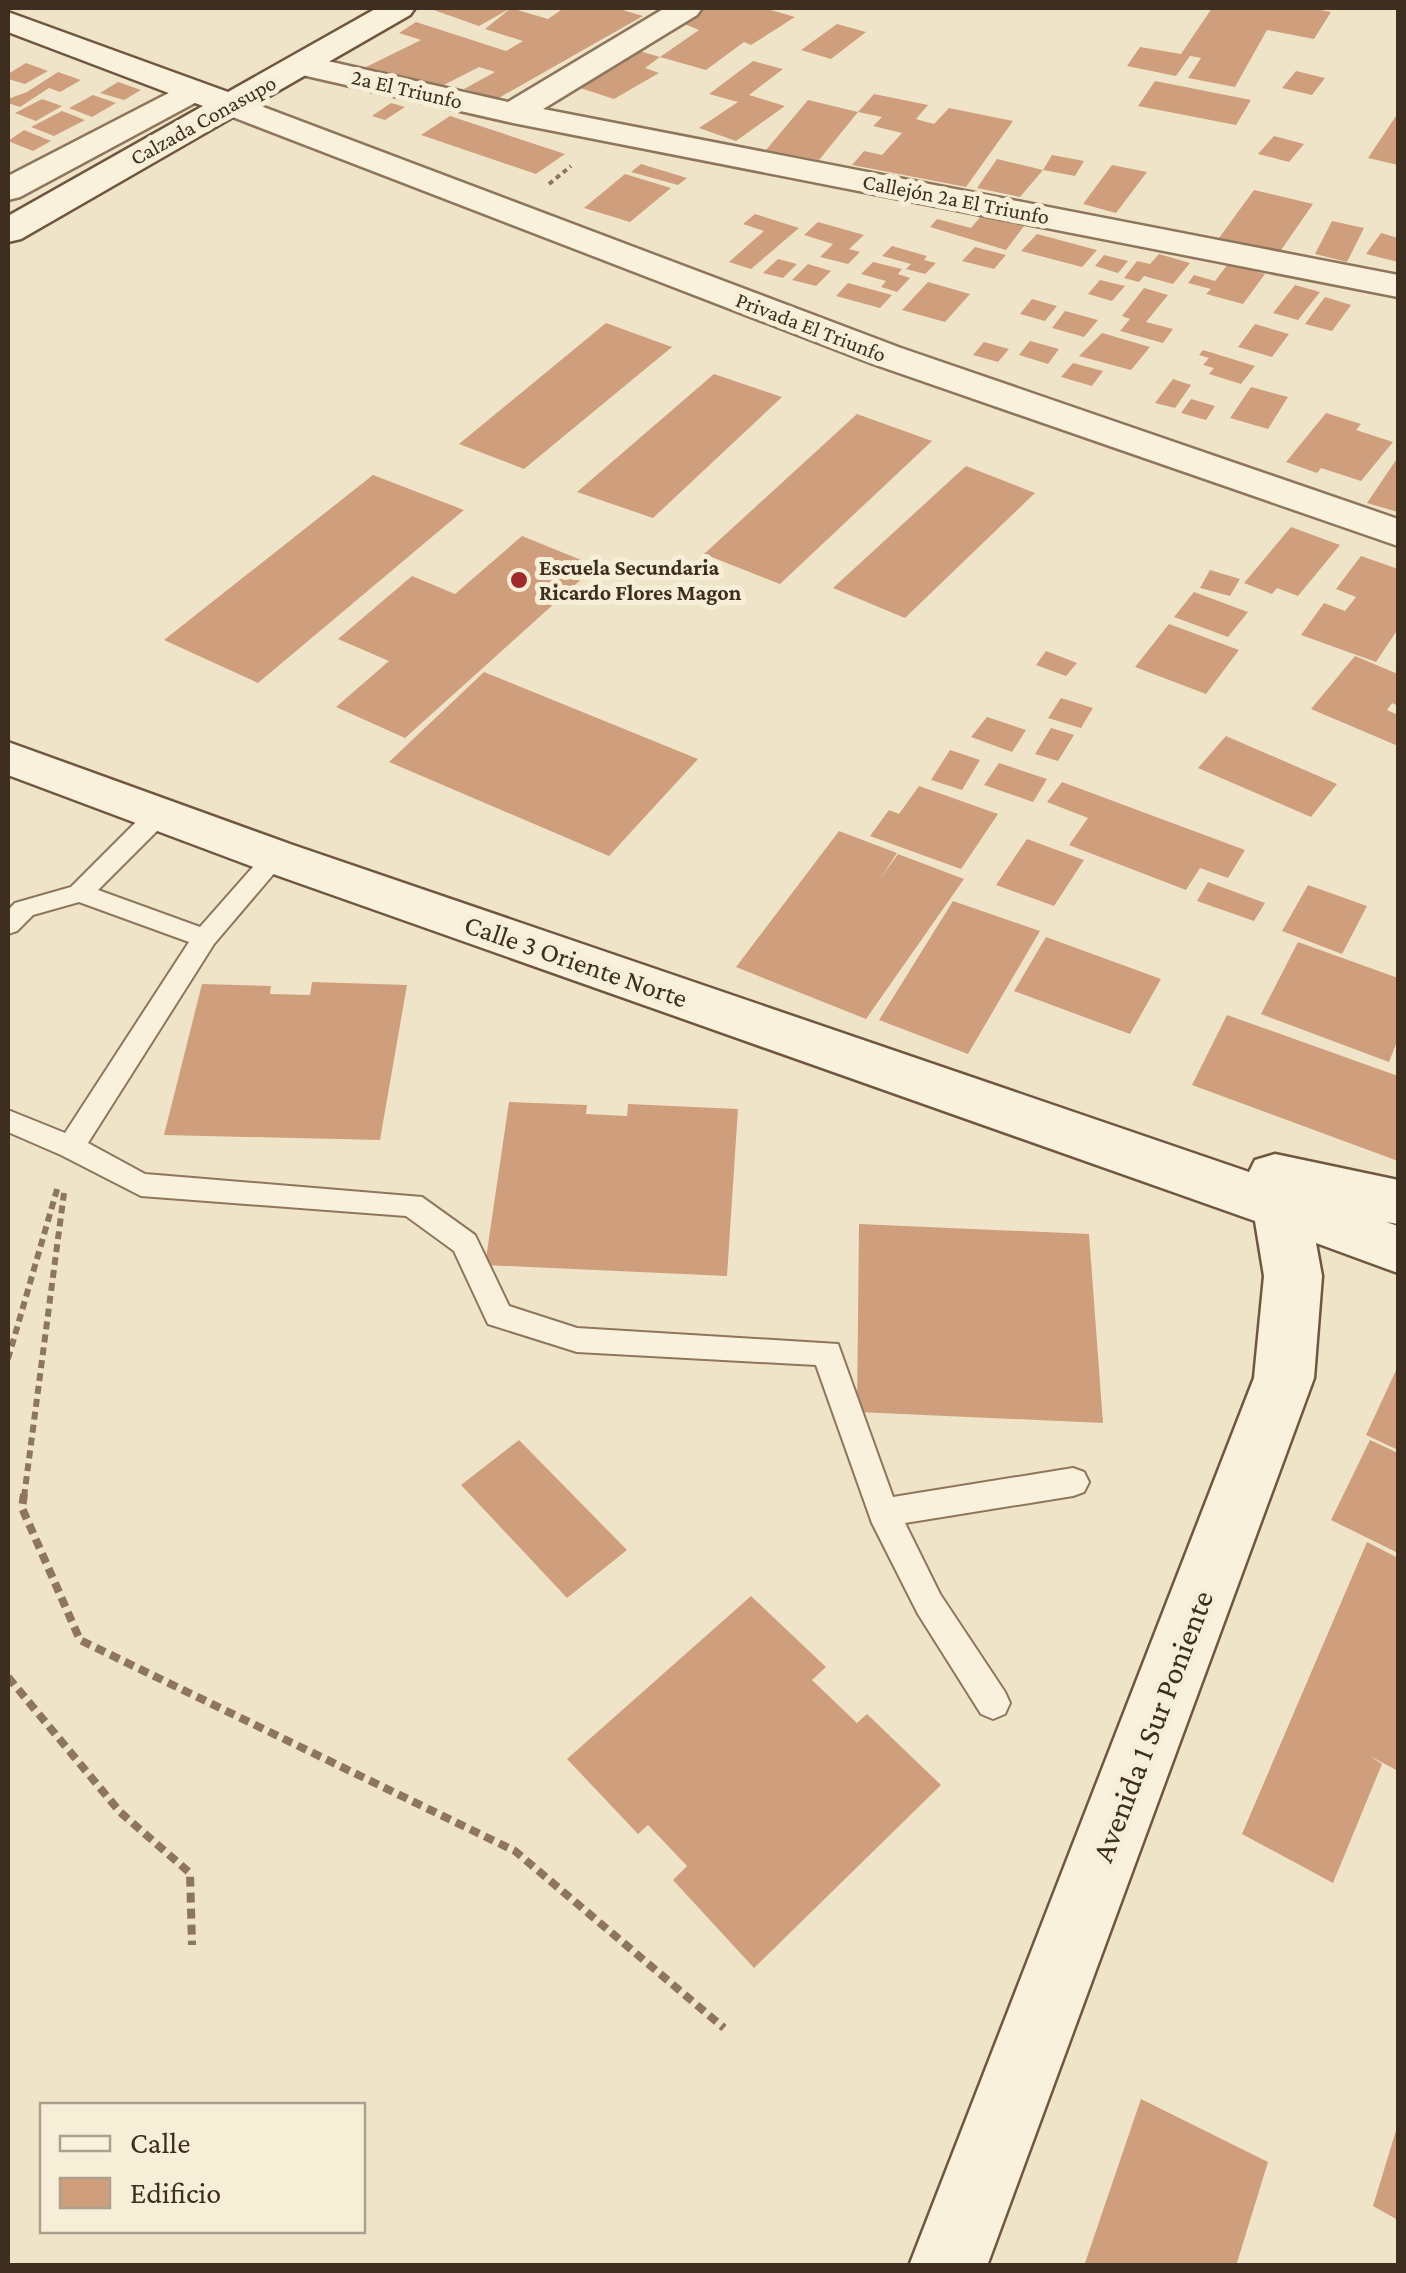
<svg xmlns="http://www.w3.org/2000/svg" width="1406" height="2273" font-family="'Crimson Pro',serif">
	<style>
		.building { fill: #cf9f7d }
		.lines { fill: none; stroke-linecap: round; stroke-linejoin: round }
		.lane-casing { stroke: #8d765c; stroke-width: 4 }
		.street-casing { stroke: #8d765c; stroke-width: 5 }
		.secondary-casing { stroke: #6f573f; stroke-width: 5 }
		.path-far2 { stroke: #8d765c; stroke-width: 4; stroke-dasharray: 5 4; stroke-linecap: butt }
		.path-far1 { stroke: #8d765c; stroke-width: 6; stroke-dasharray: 8 5; stroke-linecap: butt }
		.path { stroke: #8d765c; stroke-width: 8; stroke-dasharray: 10 6; stroke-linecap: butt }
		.lane { fill: #faf1dc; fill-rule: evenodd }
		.street { fill: #faf1dc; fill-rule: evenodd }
		.secondary { fill: #faf1dc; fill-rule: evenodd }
		.poi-dot { fill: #9e2a2b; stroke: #f7eed8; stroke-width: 4 }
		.labels { text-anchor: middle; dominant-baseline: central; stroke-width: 10; stroke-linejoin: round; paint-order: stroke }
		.far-street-label { font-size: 22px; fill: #3d2e20; stroke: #f7eed8 }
		.far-poi-label { font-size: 22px; font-weight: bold; fill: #3d2e20; stroke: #f7eed8; text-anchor: start }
		.street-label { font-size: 28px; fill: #3d2e20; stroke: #f7eed8 }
		.near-street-label { font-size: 32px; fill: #3d2e20; stroke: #f7eed8 }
	</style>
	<rect width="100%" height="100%" fill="#f0e4c8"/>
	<g class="building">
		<polygon points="428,8 511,8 479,26"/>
		<polygon points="511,8 548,19 564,8 616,8 643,16 497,99 464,89 495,72 479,67 434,90 364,68 421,40 399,33 416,22 506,51 523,41 485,29"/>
		<polygon points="707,8 764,8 795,17 751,45 744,42 706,70 660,57 699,30 682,23"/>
		<polygon points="1212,8 1310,8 1331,12 1314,39 1267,30 1235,87 1188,78 1201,58 1190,56 1176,76 1127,66 1140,47 1181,54"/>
		<polygon points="837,24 866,32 831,59 801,50"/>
		<polygon points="636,50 660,57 645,68 659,73 614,99 577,87"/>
		<polygon points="753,61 783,69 749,95 785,106 736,141 699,128 738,102 709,94"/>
		<polygon points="26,63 48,71 25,84 8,79 8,74"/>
		<polygon points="1296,71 1325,78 1312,95 1282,88"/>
		<polygon points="58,72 81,80 60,92 49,88 20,107 8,103 8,99 27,92"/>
		<polygon points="1155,81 1251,100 1236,125 1138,106"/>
		<polygon points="118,82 141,90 124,100 100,93"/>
		<polygon points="874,94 928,105 916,119 934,124 949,108 1013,121 966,187 852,165 864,151 882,155 902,133 873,126 882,117 858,112 819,160 766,150 808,100 858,112"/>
		<polygon points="93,95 116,103 92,117 69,108"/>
		<polygon points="42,99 62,106 36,121 15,113"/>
		<polygon points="391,103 405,107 385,120 372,116"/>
		<polygon points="62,111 85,120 54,136 31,127"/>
		<polygon points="1398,113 1398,165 1368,158"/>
		<polygon points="450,116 565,154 536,174 421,135"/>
		<polygon points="24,130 51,141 33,151 8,141"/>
		<polygon points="1274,136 1304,144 1289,162 1258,154"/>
		<polygon points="1052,155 1084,161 1075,176 1043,170"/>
		<polygon points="997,159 1043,170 1020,197 977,188"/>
		<polygon points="641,164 687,178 678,185 631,172"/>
		<polygon points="1112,165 1147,172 1116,213 1083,204"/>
		<polygon points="625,174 671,188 630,222 584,208"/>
		<polygon points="1254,190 1313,204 1279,253 1219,238"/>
		<polygon points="755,214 799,228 751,269 729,262 764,231 743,224"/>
		<polygon points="981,216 1024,226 1006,250 930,227 937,219 971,228"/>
		<polygon points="1332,221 1364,228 1347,262 1315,254"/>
		<polygon points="818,222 864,235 849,249 860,252 848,264 820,257 833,244 804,235"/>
		<polygon points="1381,233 1398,238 1398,262 1366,254"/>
		<polygon points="1037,234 1097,250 1082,267 1021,251"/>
		<polygon points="892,246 927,256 924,260 936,263 925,274 906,269 911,264 882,256"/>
		<polygon points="975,247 1006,255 994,269 962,261"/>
		<polygon points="1159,254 1190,263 1173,284 1144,276 1139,282 1124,278 1137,261 1150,264"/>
		<polygon points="1104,255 1128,261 1118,273 1095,266"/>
		<polygon points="778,259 797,264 783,278 763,273"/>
		<polygon points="873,262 902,269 898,274 910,278 897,292 881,287 886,281 861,274"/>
		<polygon points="808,264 831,271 816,286 792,280"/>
		<polygon points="1228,264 1265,274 1243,304 1206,294 1211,289 1188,283 1194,275 1215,281"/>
		<polygon points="1100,280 1125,286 1112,301 1088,294"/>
		<polygon points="928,282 970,294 945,322 902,310"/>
		<polygon points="848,283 892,295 880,308 836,296"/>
		<polygon points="1295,285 1320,292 1298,320 1273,313"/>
		<polygon points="1144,288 1168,295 1146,322 1173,329 1163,343 1120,331 1130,319 1122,316"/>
		<polygon points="1325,297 1351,305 1332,331 1305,324"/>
		<polygon points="1032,299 1057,306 1045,321 1020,314"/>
		<polygon points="1065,311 1098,320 1084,337 1052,328"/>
		<polygon points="606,323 672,347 524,469 459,444"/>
		<polygon points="1255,324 1289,334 1272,357 1238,347"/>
		<polygon points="1102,333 1150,347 1131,370 1079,356"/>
		<polygon points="1030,341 1059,349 1048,364 1019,355"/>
		<polygon points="984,342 1009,349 998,362 973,355"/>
		<polygon points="1203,350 1255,366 1241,384 1209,374 1214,368 1203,365 1209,358 1199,355"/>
		<polygon points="1073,363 1103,371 1092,386 1061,377"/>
		<polygon points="714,374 782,397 653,518 577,492"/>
		<polygon points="1173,379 1191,385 1175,408 1155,403"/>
		<polygon points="1251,387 1288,397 1268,429 1230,418"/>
		<polygon points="1191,399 1215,406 1206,420 1181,413"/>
		<polygon points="1326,413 1361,424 1356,430 1393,442 1361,481 1321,468 1317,473 1286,462"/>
		<polygon points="857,414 932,441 780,584 704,554"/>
		<polygon points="1398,457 1398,512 1367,503"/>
		<polygon points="966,466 1035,493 905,618 833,588"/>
		<polygon points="373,475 464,510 258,683 164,640"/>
		<polygon points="1291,527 1340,545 1298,596 1277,588 1272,594 1244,583"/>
		<polygon points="522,536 596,566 405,738 336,707 389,661 338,639 412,576 455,594"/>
		<polygon points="1361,556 1398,569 1398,629 1376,662 1301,635 1324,603 1345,611 1356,597 1336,589"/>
		<polygon points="1210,570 1240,579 1230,596 1200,588"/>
		<polygon points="1194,592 1248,612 1228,637 1174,617"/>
		<polygon points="1169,624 1239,650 1206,694 1135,667"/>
		<polygon points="1046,651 1077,663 1066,676 1036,665"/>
		<polygon points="1355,656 1398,674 1398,706 1392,703 1387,710 1398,715 1398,746 1311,709"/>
		<polygon points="484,672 698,759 609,856 389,762"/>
		<polygon points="1061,698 1093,708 1081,728 1048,718"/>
		<polygon points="987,717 1026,730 1012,752 971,737"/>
		<polygon points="1051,728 1074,735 1058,761 1035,754"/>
		<polygon points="1226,736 1337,784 1311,817 1198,768"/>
		<polygon points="950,750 980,760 962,790 931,780"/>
		<polygon points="999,763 1047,779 1033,802 984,785"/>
		<polygon points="1062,782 1245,850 1228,878 1200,868 1186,890 1069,845 1088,818 1047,802"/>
		<polygon points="919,786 998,814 961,869 870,836 889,810 899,814"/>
		<polygon points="839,831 897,853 880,879 898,854 964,879 866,1019 736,967"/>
		<polygon points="1027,839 1084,860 1054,906 996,885"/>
		<polygon points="1208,882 1265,903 1254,921 1197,901"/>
		<polygon points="1308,885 1367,906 1342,954 1282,931"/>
		<polygon points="953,901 1040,931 968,1054 879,1020"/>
		<polygon points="1046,937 1161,979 1130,1034 1014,991"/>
		<polygon points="1298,942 1398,978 1398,1039 1389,1062 1261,1014"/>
		<polygon points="312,982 407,985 380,1140 164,1135 202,984 271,986 270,994 310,995"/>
		<polygon points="1227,1015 1398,1076 1398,1161 1192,1085"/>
		<polygon points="509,1102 587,1105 586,1114 627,1116 628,1104 738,1109 727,1276 485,1265"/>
		<polygon points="859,1224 1089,1234 1103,1423 857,1412"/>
		<polygon points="1398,1366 1398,1450 1366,1435"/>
		<polygon points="519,1440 627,1550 567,1598 461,1485"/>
		<polygon points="1370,1440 1398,1453 1398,1553 1331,1520"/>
		<polygon points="1367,1542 1398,1558 1398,1771 1370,1756 1382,1764 1333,1883 1242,1834"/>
		<polygon points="751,1596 826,1667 812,1680 857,1723 867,1714 941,1785 754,1968 673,1880 687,1866 648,1825 638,1834 567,1759"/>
		<polygon points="1141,2099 1268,2162 1236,2266 1084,2266"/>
		<polygon points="1398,2124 1398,2220 1373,2206"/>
	</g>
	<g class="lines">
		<g class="lane-casing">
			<polygon id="lane" points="160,805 169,807 172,813 169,819 98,890 200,927 267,851 276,848 288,857 214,944 88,1143 145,1174 422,1197 475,1235 509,1306 577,1328 838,1344 893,1497 1073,1468 1084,1472 1089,1482 1084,1492 1073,1496 905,1523 940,1594 1005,1692 1010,1703 1005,1714 993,1719 981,1714 918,1614 872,1523 816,1365 577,1352 488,1324 454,1251 406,1216 141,1196 61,1155 8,1132 8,1110 65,1133 189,942 79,902 33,915 17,931 8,934 8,910 15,903 71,887 151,807"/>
		</g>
		<g class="street-casing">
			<g id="street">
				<polygon points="665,8 702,8 697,15 543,109 1398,275 1398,297 513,123 289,72 285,65 289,58 301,55 508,102"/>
				<polygon points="192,81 204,84 209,91 204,98 20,197 8,200 8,176"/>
				<polygon points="229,94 901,348 1398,519 1398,546 873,364 217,111 212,104 217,97"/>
			</g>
		</g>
		<g class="secondary-casing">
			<g id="secondary">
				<polygon points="377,8 415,8 410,15 21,239 8,242 8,216 203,106 8,32 8,12 228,92"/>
				<polygon points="8,742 293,845 1249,1172 1255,1160 1275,1154 1398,1180 1398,1224 1386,1222 1398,1226 1398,1273 1316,1243 1322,1276 1314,1378 987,2266 909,2266 1254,1378 1264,1276 1255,1221 259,869 8,775"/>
			</g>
		</g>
		<polyline class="path-far2" points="549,184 571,166"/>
		<g class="path-far1">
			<polyline points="8,1359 58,1186"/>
			<polyline points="24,1497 64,1193"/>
		</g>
		<g class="path">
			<polyline points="24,1494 22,1508 80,1640 515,1851 724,2028"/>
			<polyline points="8,1677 120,1812 190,1873 192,1945"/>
		</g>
		<use href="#lane" class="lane"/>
		<use href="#street" class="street"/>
		<use href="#secondary" class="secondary"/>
	</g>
	<circle class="poi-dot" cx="519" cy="580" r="10"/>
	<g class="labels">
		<g class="far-street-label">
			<text transform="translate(407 89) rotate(13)">2a El Triunfo</text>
			<text transform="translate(203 120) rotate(-29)">Calzada Conasupo</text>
			<text transform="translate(956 199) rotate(11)">Callejón 2a El Triunfo</text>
			<text transform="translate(811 327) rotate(21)">Privada El Triunfo</text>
		</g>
		<g class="far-poi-label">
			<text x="539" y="567">Escuela Secundaria<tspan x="539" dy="25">Ricardo Flores Magon</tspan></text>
		</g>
		<g class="street-label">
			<text transform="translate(576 961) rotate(19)">Calle 3 Oriente Norte</text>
		</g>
		<g class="near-street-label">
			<text transform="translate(1152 1726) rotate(-69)">Avenida 1 Sur Poniente</text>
		</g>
	</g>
	<rect width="1406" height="2273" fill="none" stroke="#3d2e20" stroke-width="20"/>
	<rect x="40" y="2103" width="325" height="130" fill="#f7eed8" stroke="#ada18e" stroke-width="2.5"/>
	<rect x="60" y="2136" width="50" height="15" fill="#faf1dc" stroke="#ada18e" stroke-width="2.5"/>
	<text x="130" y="2153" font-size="30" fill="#3d2e20">Calle</text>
	<rect x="60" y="2178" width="50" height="30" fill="#cf9f7d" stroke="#ada18e" stroke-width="2.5"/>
	<text x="130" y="2203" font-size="30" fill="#3d2e20">Edificio</text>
</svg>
